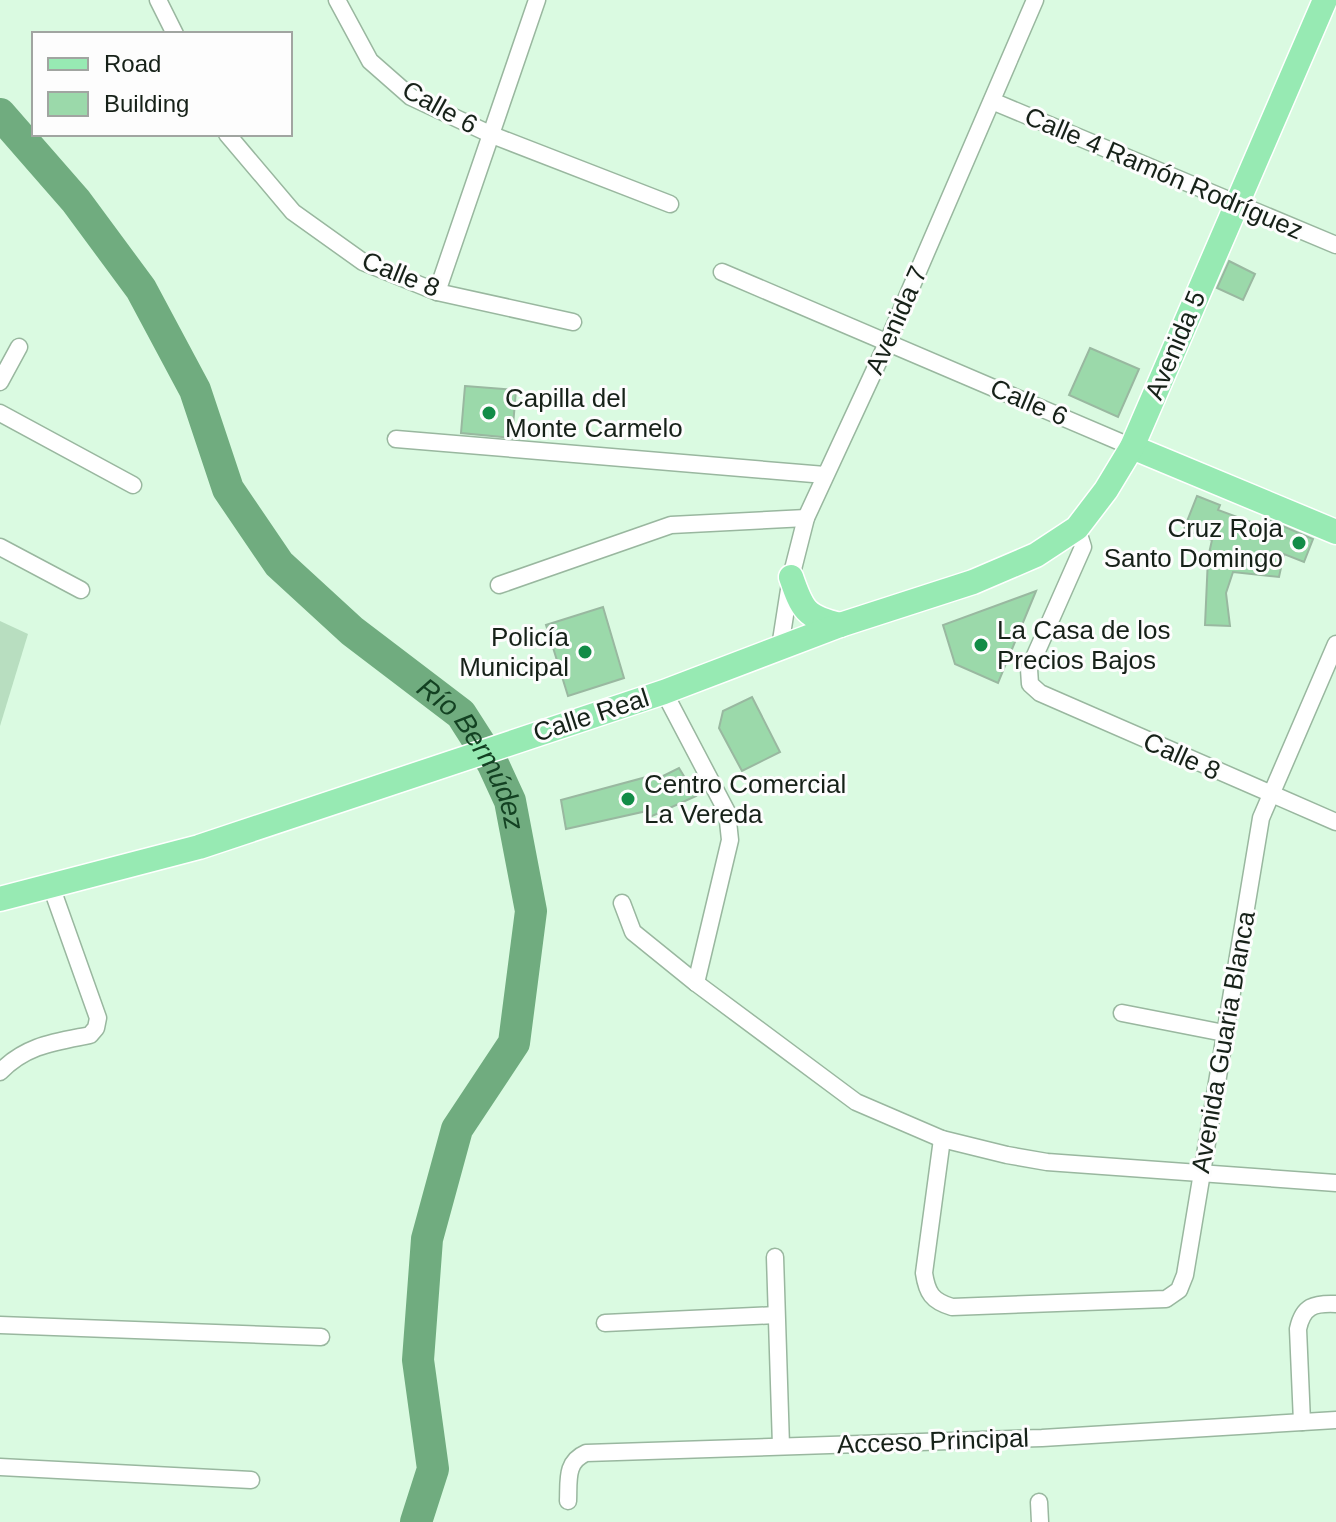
<svg xmlns="http://www.w3.org/2000/svg" width="1336" height="1522" font-family="Helvetica,sans-serif">
	<style>
		.green { fill: #b8dec0 }
		.lines { fill: none; stroke-linecap: round; stroke-linejoin: round }
		.river { stroke: #70ac7f; stroke-width: 32 }
		.building { fill: #9bd9aa; stroke: #99b8a0; stroke-width: 2 }
		.minor-casing { stroke: #99b79f; stroke-width: 19 }
		.primary-casing { stroke: #fff; stroke-width: 27 }
		.minor { stroke: #fff; stroke-width: 16 }
		.primary { stroke: #97eab3; stroke-width: 24 }
		.poi-dot { fill: #128c47; stroke: #fdfdfd; stroke-width: 3 }
		.labels { text-anchor: middle; dominant-baseline: central; stroke-width: 6; stroke-linejoin: round; paint-order: stroke }
		.street-label { font-size: 26px; fill: #162118; stroke: #fdfdfd }
		.poi-label { font-size: 26px; fill: #162118; stroke: #fdfdfd; text-anchor: start }
		.water-label { font-size: 28px; font-style: italic; fill: #134122; stroke: #fdfdfd }
	</style>
	<rect width="100%" height="100%" fill="#dafae1"/>
	<polygon class="green" points="0,621 28,634 0,726"/>
	<g class="lines">
		<path class="river" id="s1" d="M 0,114 L 76,201 L 141,289 L 195,390 L 228,489 L 279,564 L 352,631 L 461,714 L 493,764 L 510,801 L 531,911 L 514,1043 L 457,1129 L 427,1239 L 418,1360 L 433,1469 L 416,1522"/>
	</g>
	<g class="building">
		<polygon points="1229,261 1255,274 1243,300 1217,288"/>
		<polygon points="1090,348 1139,369 1118,417 1069,395"/>
		<polygon points="465,386 516,390 512,438 461,433"/>
		<polygon points="1197,496 1220,505 1218,510 1264,527 1266,519 1313,539 1304,562 1284,554 1279,577 1233,572 1226,593 1230,626 1205,625 1208,558 1212,540 1184,529"/>
		<polygon points="1036,591 998,683 955,664 943,625"/>
		<polygon points="603,607 624,678 568,696 546,625"/>
		<polygon points="752,697 780,752 742,771 719,728 723,711"/>
		<polygon points="679,768 696,796 650,817 647,811 566,829 561,800 654,775 657,779"/>
	</g>
	<g class="lines">
		<g class="minor-casing">
			<g id="minor">
				<polyline points="158,0 175,34"/>
				<polyline points="337,0 370,61 411,97 492,135 670,204"/>
				<polyline points="992,101 1336,245"/>
				<polyline points="227,134 293,212 363,262 437,292 573,322"/>
				<polyline points="722,272 1132,447"/>
				<polyline points="437,292 537,0"/>
				<polyline points="0,382 19,347"/>
				<polyline points="0,413 133,485"/>
				<polyline points="396,439 825,475"/>
				<polyline points="1077,528 1083,547 1029,669 1030,684 1040,693 1336,822"/>
				<polyline points="0,547 81,590"/>
				<polyline points="499,585 671,525 806,518"/>
				<polyline points="780,647 791,577 806,518 888,341 1035,0"/>
				<polyline points="664,692 727,812 730,840 696,983"/>
				<polyline points="622,903 633,932 696,983 856,1102 942,1139 1007,1155 1047,1162 1336,1183"/>
				<polyline points="1122,1013 1224,1033"/>
				<path d="M 0,1072 C 26,1045 55,1042 90,1035 L 96,1028 L 98,1018 L 51,886"/>
				<path d="M 942,1139 L 924,1273 C 927,1293 932,1301 952,1307 L 1166,1299 L 1179,1290 L 1185,1275 L 1261,818 L 1336,644"/>
				<polyline points="775,1257 781,1446"/>
				<polyline points="605,1323 776,1315"/>
				<polyline points="0,1325 321,1337"/>
				<path d="M 1302,1422 L 1298,1329 C 1303,1306 1314,1303 1336,1304"/>
				<polyline points="0,1467 251,1480"/>
				<path d="M 568,1501 C 569,1481 565,1462 586,1453 L 1042,1438 L 1336,1420"/>
				<polyline points="1039,1502 1040,1522"/>
			</g>
		</g>
		<g class="primary-casing">
			<g id="primary">
				<polyline points="1132,447 1336,532"/>
				<path d="M 791,577 C 802,609 805,617 840,625"/>
				<polyline points="0,899 199,847 664,692 840,625 973,582 1036,555 1077,528 1106,490 1132,447 1325,0"/>
			</g>
		</g>
		<use href="#minor" class="minor"/>
		<use href="#primary" class="primary"/>
	</g>
	<g class="poi-dot">
		<circle cx="489" cy="413" r="8"/>
		<circle cx="1299" cy="543" r="8"/>
		<circle cx="981" cy="645" r="8"/>
		<circle cx="585" cy="652" r="8"/>
		<circle cx="628" cy="799" r="8"/>
	</g>
	<g class="labels">
		<g class="street-label">
			<text transform="translate(440 107) rotate(29)">Calle 6</text>
			<text transform="translate(1164 173) rotate(23)">Calle 4 Ramón Rodríguez</text>
			<text transform="translate(401 274) rotate(22)">Calle 8</text>
			<text transform="translate(896 320) rotate(-66)">Avenida 7</text>
			<text transform="translate(1175 345) rotate(-67)">Avenida 5</text>
			<text transform="translate(1029 402) rotate(23)">Calle 6</text>
			<text transform="translate(591 715) rotate(-18)">Calle Real</text>
			<text transform="translate(1182 756) rotate(24)">Calle 8</text>
			<text transform="translate(1223 1042) rotate(-80)">Avenida Guaria Blanca</text>
			<text transform="translate(933 1441) rotate(-2)">Acceso Principal</text>
		</g>
		<g class="poi-label">
			<text x="505" y="398">Capilla del<tspan x="505" dy="30">Monte Carmelo</tspan></text>
			<text x="1283" y="528" text-anchor="end">Cruz Roja<tspan x="1283" dy="30">Santo Domingo</tspan></text>
			<text x="997" y="630">La Casa de los<tspan x="997" dy="30">Precios Bajos</tspan></text>
			<text x="569" y="637" text-anchor="end">Policía<tspan x="569" dy="30">Municipal</tspan></text>
			<text x="644" y="784">Centro Comercial<tspan x="644" dy="30">La Vereda</tspan></text>
		</g>
		<g class="water-label">
			<text stroke="none"><textPath href="#s1" startOffset="810">Río Bermúdez</textPath></text>
		</g>
	</g>
	<rect x="32" y="32" width="260" height="104" fill="#fdfdfd" stroke="#a1a5a1" stroke-width="2"/>
	<rect x="48" y="58" width="40" height="12" fill="#97eab3" stroke="#a1a5a1" stroke-width="2"/>
	<text x="104" y="72" font-size="24" fill="#162118">Road</text>
	<rect x="48" y="92" width="40" height="24" fill="#9bd9aa" stroke="#a1a5a1" stroke-width="2"/>
	<text x="104" y="112" font-size="24" fill="#162118">Building</text>
</svg>
